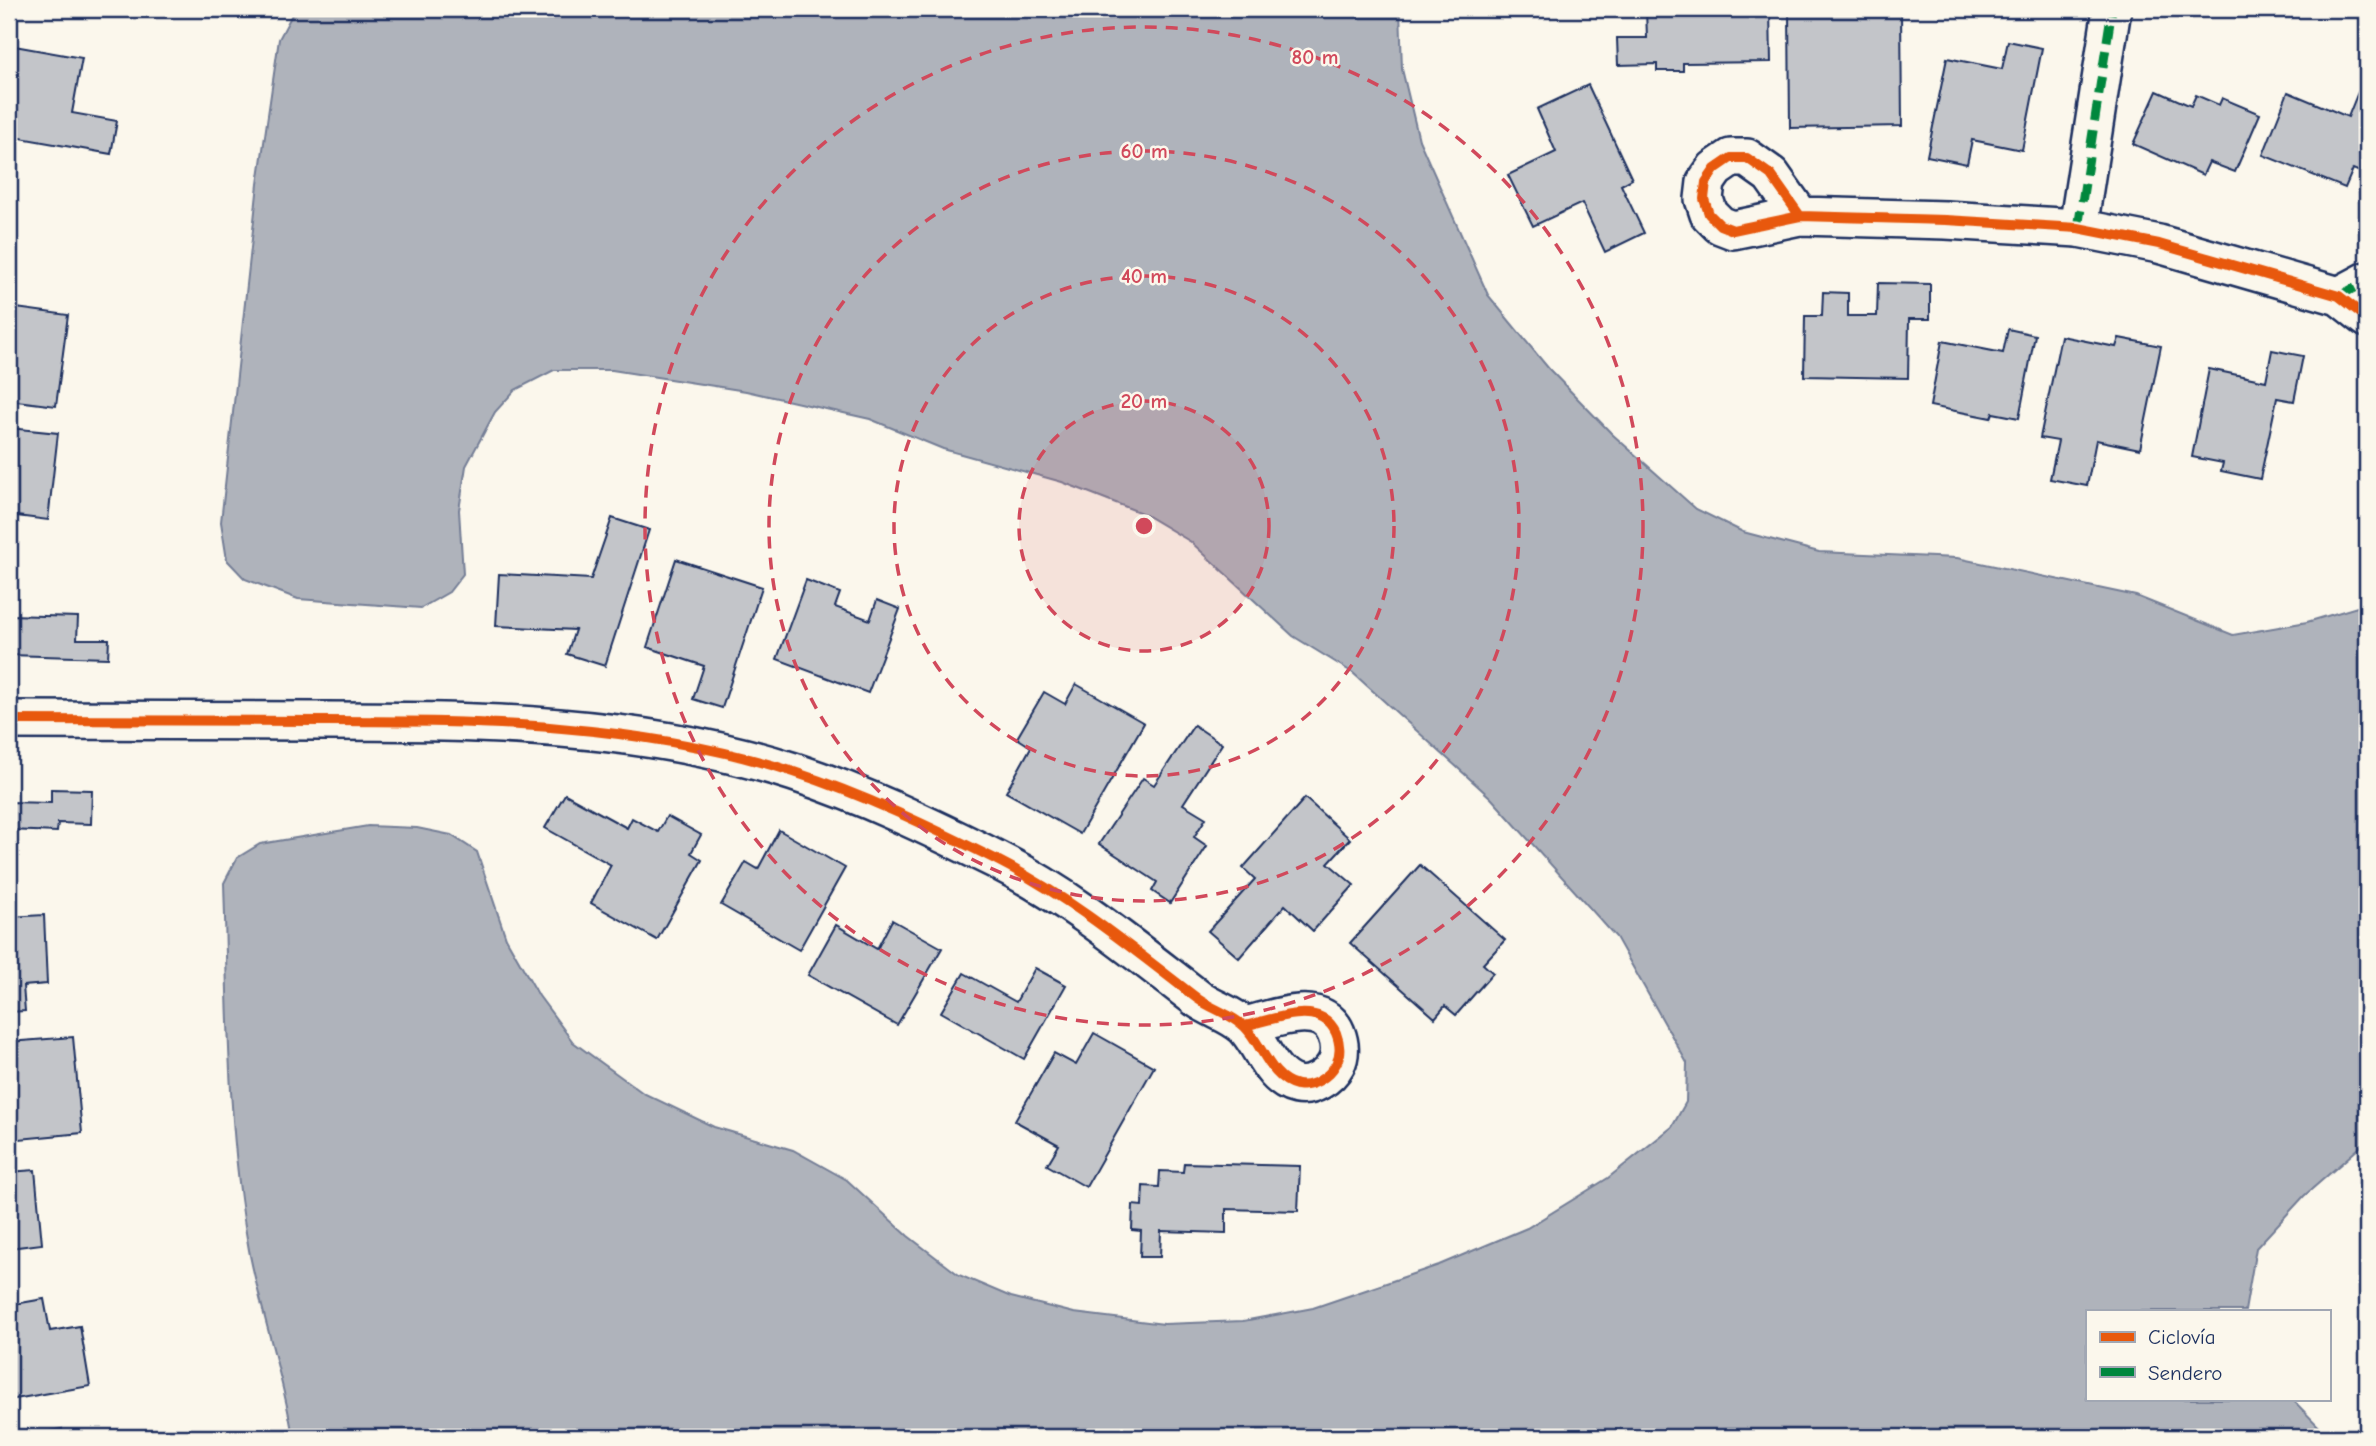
<svg xmlns="http://www.w3.org/2000/svg" width="2376" height="1446" font-family="'Comic Neue',sans-serif">
	<style>
		.water { fill: #afb3bb; stroke: #747e96; stroke-width: 2 }
		.building { fill: #c3c5c9; stroke: #1b2f5e; stroke-width: 2 }
		.lines { fill: none; stroke-linecap: round; stroke-linejoin: round }
		.minor-casing { stroke: #1b2f5e; stroke-width: 42 }
		.minor { stroke: #fbf7ec; stroke-width: 37 }
		.quiet { stroke: #00873e; stroke-width: 9; stroke-dasharray: 18 9; stroke-linecap: butt }
		.cycleway-casing { stroke: #fbf7ec; stroke-width: 15 }
		.cycleway { stroke: #e8590c; stroke-width: 10 }
		.ring { fill: none; stroke: #d1495b; stroke-width: 3.5; stroke-dasharray: 12 9 }
		.centre { fill: #d1495b; stroke: #fbf7ec; stroke-width: 3.5 }
		.ring-label { font-size: 21px; text-anchor: middle; font-weight: bold; fill: #d1495b; stroke: #fbf7ec; stroke-width: 5; stroke-linejoin: round; paint-order: stroke }
	</style>
	<rect width="100%" height="100%" fill="#fbf7ec"/>
	<filter id="ink" filterUnits="userSpaceOnUse"><feTurbulence type="fractalNoise" baseFrequency=".0143" numOctaves="2"/><feDisplacementMap in="SourceGraphic" scale="14" xChannelSelector="R" yChannelSelector="G"/><feConvolveMatrix kernelMatrix="1 2 1 2 8 2 1 2 1" color-interpolation-filters="sRGB"/></filter>
	<g filter="url(#ink)">
		<path class="water" d="M 295,9 L 1400,9 L 1402,69 L 1419,140 L 1488,295 L 1549,369 L 1612,434 L 1696,509 L 1743,532 L 1819,552 L 1957,558 L 2136,596 L 2233,635 L 2307,622 L 2367,604 L 2367,1141 L 2304,1196 L 2256,1248 L 2245,1311 L 2087,1311 L 2087,1399 L 2292,1399 L 2329,1437 L 293,1437 C 283,1374 261,1313 249,1250 C 227,1129 228,1006 224,883 L 237,858 L 260,844 L 368,826 L 417,828 L 451,835 L 477,852 L 506,938 L 539,996 L 573,1042 L 643,1093 L 714,1127 L 793,1150 L 847,1180 L 908,1236 L 959,1275 L 1011,1297 L 1074,1313 L 1164,1324 L 1243,1321 L 1313,1308 L 1439,1265 L 1527,1228 L 1608,1178 L 1672,1127 L 1686,1102 L 1687,1063 L 1616,937 L 1491,798 L 1353,673 L 1293,636 L 1191,542 L 1144,514 L 1062,482 L 943,449 L 870,419 L 746,391 L 612,370 L 554,370 L 515,390 L 495,412 L 466,466 L 459,510 L 463,574 L 449,592 L 421,608 L 298,599 L 245,579 L 227,560 L 221,522 L 258,184 L 279,39 Z"/>
		<g class="building">
			<polygon points="1646,9 1770,9 1771,62 1683,63 1683,71 1657,71 1657,64 1618,65 1617,38 1647,38"/>
			<polygon points="1789,9 1901,9 1902,126 1790,128"/>
			<polygon points="2008,41 2042,48 2022,150 1972,140 1967,164 1927,156 1947,58 2002,69"/>
			<polygon points="9,45 82,58 72,113 117,121 111,154 9,136"/>
			<polygon points="1588,85 1632,179 1621,185 1644,233 1605,252 1582,203 1533,226 1508,175 1556,152 1537,109"/>
			<polygon points="2157,91 2191,106 2196,95 2219,105 2222,98 2260,114 2235,172 2209,162 2203,175 2133,144"/>
			<polygon points="2288,92 2348,117 2358,92 2367,96 2367,175 2353,169 2345,188 2263,155"/>
			<polygon points="1878,283 1930,284 1930,319 1909,319 1908,378 1804,376 1805,316 1822,316 1823,292 1848,293 1848,316 1877,316"/>
			<polygon points="9,307 68,315 56,406 9,400"/>
			<polygon points="2008,329 2035,335 2019,418 1993,413 1991,418 1930,406 1942,341 2003,353"/>
			<polygon points="2061,336 2116,347 2119,338 2161,346 2140,449 2096,440 2087,486 2050,479 2058,441 2040,438"/>
			<polygon points="2272,350 2303,356 2294,401 2277,398 2260,479 2221,471 2223,463 2192,457 2209,369 2266,381"/>
			<polygon points="9,428 58,433 48,520 9,515"/>
			<polygon points="612,518 649,530 605,666 567,654 575,630 496,626 499,574 591,579"/>
			<polygon points="676,559 762,587 722,708 693,699 704,666 647,647"/>
			<polygon points="806,580 840,593 835,607 870,620 877,600 900,609 868,693 777,659"/>
			<polygon points="9,615 78,617 77,639 109,639 108,658 9,655"/>
			<polygon points="1076,684 1144,723 1080,834 1006,792 1031,747 1017,738 1044,692 1065,704"/>
			<polygon points="1194,725 1222,744 1183,804 1206,818 1194,837 1207,846 1170,903 1152,891 1157,882 1099,844 1143,778 1154,785"/>
			<polygon points="51,789 92,790 91,824 58,823 57,832 9,830 9,802 51,803"/>
			<polygon points="565,794 627,828 632,818 658,832 667,816 701,835 691,853 702,860 657,940 591,903 611,865 545,828"/>
			<polygon points="1305,798 1350,839 1328,863 1354,885 1313,931 1285,905 1239,958 1208,931 1255,879 1243,868"/>
			<polygon points="779,830 845,868 799,950 721,905 746,862 758,869"/>
			<polygon points="1420,865 1505,940 1483,964 1493,973 1456,1015 1445,1006 1435,1018 1350,943"/>
			<polygon points="44,915 47,984 23,986 25,1011 9,1012 9,917"/>
			<polygon points="892,920 942,948 897,1025 808,975 836,925 877,949"/>
			<polygon points="1035,968 1066,985 1024,1059 941,1012 964,973 1016,1002"/>
			<polygon points="1094,1033 1154,1067 1086,1187 1047,1165 1059,1145 1015,1121 1054,1053 1076,1065"/>
			<polygon points="73,1037 82,1133 9,1140 9,1042"/>
			<polygon points="1184,1163 1300,1166 1298,1211 1226,1209 1226,1233 1161,1231 1160,1257 1140,1257 1141,1231 1132,1230 1133,1205 1142,1206 1143,1186 1159,1187 1160,1171 1183,1172"/>
			<polygon points="35,1170 42,1244 10,1248 11,1264 9,1264 9,1172"/>
			<polygon points="44,1299 50,1331 80,1326 90,1386 9,1400 9,1305"/>
			<polygon points="62,1429 63,1437 14,1437"/>
		</g>
		<g class="lines">
			<g class="minor-casing">
				<g id="minor">
					<polyline points="1800,216 1771,175 1747,158 1731,158 1715,169 1706,182 1704,199 1709,214 1720,225 1733,230 1800,216 1946,220 2078,228 2159,244 2339,296 2367,318"/>
					<polyline points="2078,228 2112,9"/>
					<polyline points="2339,296 2367,281"/>
					<path d="M 9,720 C 114,720 219,721 325,721 C 482,721 643,723 794,772 C 864,795 931,827 997,860 C 1070,897 1133,949 1198,999 C 1212,1009 1233,1015 1245,1027 C 1262,1044 1270,1079 1297,1085 C 1312,1088 1329,1077 1336,1064 C 1341,1055 1340,1043 1336,1033 C 1321,998 1272,1020 1244,1026"/>
				</g>
			</g>
			<use href="#minor" class="minor"/>
			<g class="quiet">
				<polyline points="2078,228 2112,9"/>
				<polyline points="2339,296 2367,281"/>
			</g>
			<g class="cycleway-casing">
				<g id="cycleway">
					<polyline points="1800,216 1771,175 1747,158 1731,158 1715,169 1706,182 1704,199 1709,214 1720,225 1733,230 1800,216 1946,220 2078,228 2159,244 2339,296 2367,318"/>
					<path d="M 9,720 C 114,720 219,721 325,721 C 482,721 643,723 794,772 C 864,795 931,827 997,860 C 1070,897 1133,949 1198,999 C 1212,1009 1233,1015 1245,1027 C 1262,1044 1270,1079 1297,1085 C 1312,1088 1329,1077 1336,1064 C 1341,1055 1340,1043 1336,1033 C 1321,998 1272,1020 1244,1026"/>
				</g>
			</g>
			<use href="#cycleway" class="cycleway"/>
		</g>
	</g>
	<circle cx="1144" cy="526" r="125" fill="#d1495b" fill-opacity=".12"/>
	<g class="ring">
		<circle cx="1144" cy="526" r="125"/>
		<circle cx="1144" cy="526" r="250"/>
		<circle cx="1144" cy="526" r="375"/>
		<circle cx="1144" cy="526" r="499"/>
	</g>
	<circle cx="1144" cy="526" r="10" class="centre"/>
	<g class="ring-label">
		<text x="1315" y="64">80 m</text>
		<text x="1144" y="158">60 m</text>
		<text x="1144" y="283">40 m</text>
		<text x="1144" y="408">20 m</text>
	</g>
	<rect width="2376" height="1446" fill="none" stroke="#fbf7ec" stroke-width="35"/>
	<rect x="18" y="18" width="2341" height="1411" fill="none" stroke="#1b2f5e" stroke-width="2.5" filter="url(#ink)"/>
	<rect x="2086" y="1310" width="245" height="91" fill="#fbf7ec" stroke="#a1a7b3" stroke-width="2"/>
	<rect x="2100" y="1332" width="35" height="10" fill="#e8590c" stroke="#a1a7b3" stroke-width="2"/>
	<text x="2148" y="1344" font-size="21" fill="#1b2f5e">Ciclovía</text>
	<rect x="2100" y="1367" width="35" height="10" fill="#00873e" stroke="#a1a7b3" stroke-width="2"/>
	<text x="2148" y="1380" font-size="21" fill="#1b2f5e">Sendero</text>
</svg>
